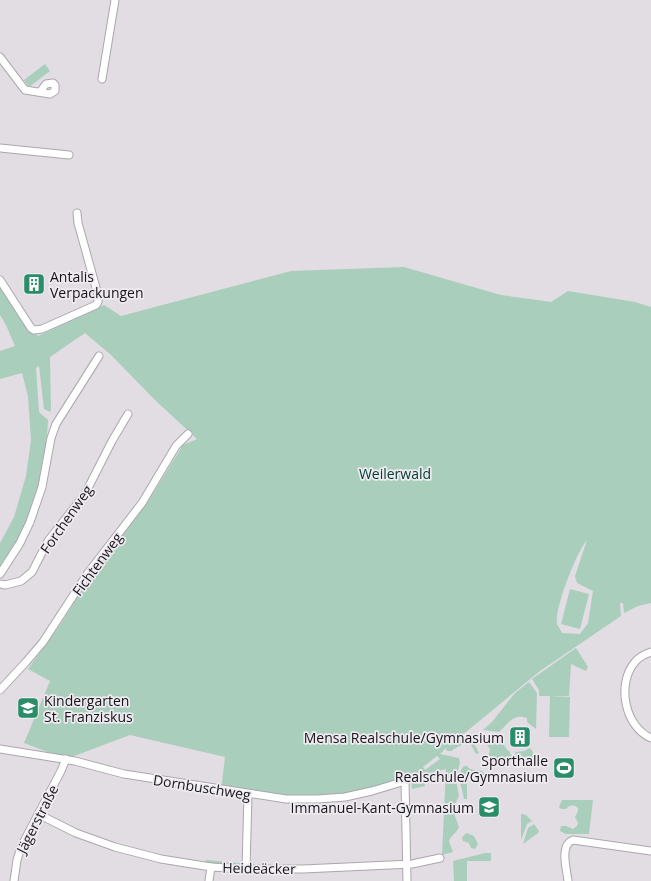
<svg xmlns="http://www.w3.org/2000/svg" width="651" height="881" font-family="'Open Sans',sans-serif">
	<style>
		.green { fill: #aacebc; fill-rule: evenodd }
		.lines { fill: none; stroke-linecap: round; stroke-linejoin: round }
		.street-casing { stroke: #aca6ad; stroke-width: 9 }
		.street { stroke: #fff; stroke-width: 7 }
		.labels { text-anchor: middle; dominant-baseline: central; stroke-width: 3.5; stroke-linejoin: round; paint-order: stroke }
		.poi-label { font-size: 14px; fill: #151416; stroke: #efeaf1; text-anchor: end }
		.park-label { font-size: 14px; fill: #00412c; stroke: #efeaf1 }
		.street-label { font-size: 14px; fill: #151416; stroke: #efeaf1 }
	</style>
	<rect width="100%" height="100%" fill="#e2dce3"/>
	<g class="green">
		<polygon points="45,64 50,71 29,87 24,80"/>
		<path d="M 404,267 L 501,295 L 551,302 L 568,291 L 635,302 L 651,307 L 651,603 L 638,606 L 624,613 L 623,603 L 620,603 L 621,616 L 540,671 L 449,746 L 466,739 L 471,739 L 473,743 L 480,740 L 478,735 L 482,735 L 485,737 L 482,743 L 475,745 L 479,753 L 476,754 L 469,741 L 452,750 L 453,751 L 447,751 L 446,748 L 440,754 L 459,758 L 460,762 L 456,780 L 459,796 L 454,806 L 453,811 L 459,827 C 457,833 451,835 449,841 L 453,852 L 442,855 L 446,769 L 422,775 L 425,786 L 412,789 L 411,777 L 405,781 L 318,799 L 221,790 L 225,757 L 130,735 L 66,759 L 24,743 L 50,681 L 28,669 L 60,625 L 93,572 L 149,500 L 183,445 L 197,439 L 155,400 L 111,355 L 85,333 L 50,357 L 51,410 L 50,412 L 44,409 L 39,366 L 36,368 L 39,412 L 48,420 C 45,476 34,522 0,569 L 0,543 L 14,517 L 26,476 L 31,440 L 28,396 L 22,373 L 0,379 L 0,351 L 15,346 L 6,325 L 0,315 L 0,280 L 31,328 L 38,336 L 104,305 L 121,316 L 291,271 ZM 587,540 L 575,576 L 577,583 L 593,591 L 588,623 L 580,634 L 562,633 C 561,630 558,627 557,624 C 554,609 577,551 587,540 ZM 437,756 L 440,759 L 425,770 L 423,767 Z"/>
		<polygon points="570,589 589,594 580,629 561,624"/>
		<polygon points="576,648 588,667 586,671 571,664 569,696 539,696 539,690 532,679"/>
		<path d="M 529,682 L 537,693 L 536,729 L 527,722 L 527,718 C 513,713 508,724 499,732 L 483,730 L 492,722 L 515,693 Z"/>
		<polygon points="550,696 570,697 569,737 549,737"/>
		<path d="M 492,736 C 502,737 503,747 510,752 L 510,754 L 514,756 L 516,752 L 524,751 L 530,748 L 533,752 L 533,758 L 521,757 L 521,761 L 493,761 L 492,764 L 490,764 L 487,761 L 490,749 L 487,745 L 489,738 Z"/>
		<path d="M 464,766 L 467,766 L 470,769 L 482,771 L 485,774 L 484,779 L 467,779 L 467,799 L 464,799 C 463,789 455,775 464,766 Z"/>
		<path d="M 562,800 L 593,800 L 589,834 L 566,834 L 560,831 L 561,826 L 566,826 L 573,829 L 577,826 L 578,823 L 575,817 L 578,811 L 578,808 C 574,804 569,805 566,809 L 561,809 L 559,807 Z"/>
		<polygon points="521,814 526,815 532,821 527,824 521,840"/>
		<polygon points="534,824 539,831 538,833 523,844 528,828"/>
		<polygon points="467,833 474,836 478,844 475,849 471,848 469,843 463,841 462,838 464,835"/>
		<polygon points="485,853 491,853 491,861 467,861 467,881 454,881 453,861"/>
		<polygon points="206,860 240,863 240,866 205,863"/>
	</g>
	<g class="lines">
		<g class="street-casing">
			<g id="street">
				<polyline points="0,57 25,90 50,94 55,91 55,85 53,83 46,84 40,92"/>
				<polyline points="102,79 115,0"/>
				<polyline points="0,148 69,155"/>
				<polyline points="0,280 31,328 34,330 42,329 96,305 98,302 98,295 78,223 77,213"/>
				<polyline points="0,574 20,543 30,522 42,487 51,438 56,424 99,356"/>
				<polyline points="0,584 5,585 21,581 32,572 48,541 85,494 112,441 128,414"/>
				<path d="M 651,652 C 645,654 639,657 635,662 C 616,684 625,727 651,738"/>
				<polyline points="0,690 26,662 43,642 88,573 142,503 176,446 188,434"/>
				<polyline points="0,749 75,761 124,774 286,799 318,799 345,797 372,791 405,781 407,881"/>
				<polyline points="38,814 76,833 115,847 161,859 211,867 246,869 303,869 412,864 440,858"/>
				<polyline points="246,869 248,794"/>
				<polyline points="14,881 17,860 21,847 61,771 66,759"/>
				<polyline points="209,881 211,867"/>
				<path d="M 568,881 C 567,870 559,845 573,840 L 651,851"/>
			</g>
		</g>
		<use href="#street" class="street"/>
	</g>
	<defs>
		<g id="building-square" transform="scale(1.15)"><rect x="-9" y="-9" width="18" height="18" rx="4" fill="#298d68" stroke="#efeaf1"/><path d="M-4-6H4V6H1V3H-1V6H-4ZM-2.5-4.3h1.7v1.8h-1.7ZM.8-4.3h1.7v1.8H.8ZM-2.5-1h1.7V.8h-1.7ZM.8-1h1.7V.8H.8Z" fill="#fff"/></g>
		<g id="school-square" transform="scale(1.15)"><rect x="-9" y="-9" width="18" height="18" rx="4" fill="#298d68" stroke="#efeaf1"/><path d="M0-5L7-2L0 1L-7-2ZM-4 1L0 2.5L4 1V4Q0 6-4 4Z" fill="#fff"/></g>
		<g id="stadium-square" transform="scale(1.15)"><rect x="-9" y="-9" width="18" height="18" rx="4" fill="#298d68" stroke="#efeaf1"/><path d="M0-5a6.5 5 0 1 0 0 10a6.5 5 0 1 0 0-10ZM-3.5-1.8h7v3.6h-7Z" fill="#fff"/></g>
	</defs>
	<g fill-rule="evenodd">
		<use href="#building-square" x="34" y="284"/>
		<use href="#school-square" x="28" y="708"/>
		<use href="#building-square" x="520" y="737"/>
		<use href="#stadium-square" x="564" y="768"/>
		<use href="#school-square" x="489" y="807"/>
	</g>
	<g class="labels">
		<g class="poi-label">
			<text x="50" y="276" text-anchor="start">Antalis<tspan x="50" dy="16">Verpackungen</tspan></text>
			<text x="44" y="700" text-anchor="start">Kindergarten<tspan x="44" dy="16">St. Franziskus</tspan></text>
			<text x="504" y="737">Mensa Realschule/Gymnasium</text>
			<text x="548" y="760">Sporthalle<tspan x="548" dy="16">Realschule/Gymnasium</tspan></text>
			<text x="474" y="807">Immanuel-Kant-Gymnasium</text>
		</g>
		<g class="park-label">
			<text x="395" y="473">Weilerwald</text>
		</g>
		<g class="street-label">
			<text transform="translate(66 519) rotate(-55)">Forchenweg</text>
			<text transform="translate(97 564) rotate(-54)">Fichtenweg</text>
			<text transform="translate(202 787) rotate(9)">Dornbuschweg</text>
			<text transform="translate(37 819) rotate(-63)">Jägerstraße</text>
			<text transform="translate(259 868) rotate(1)">Heideäcker</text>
		</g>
	</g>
</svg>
